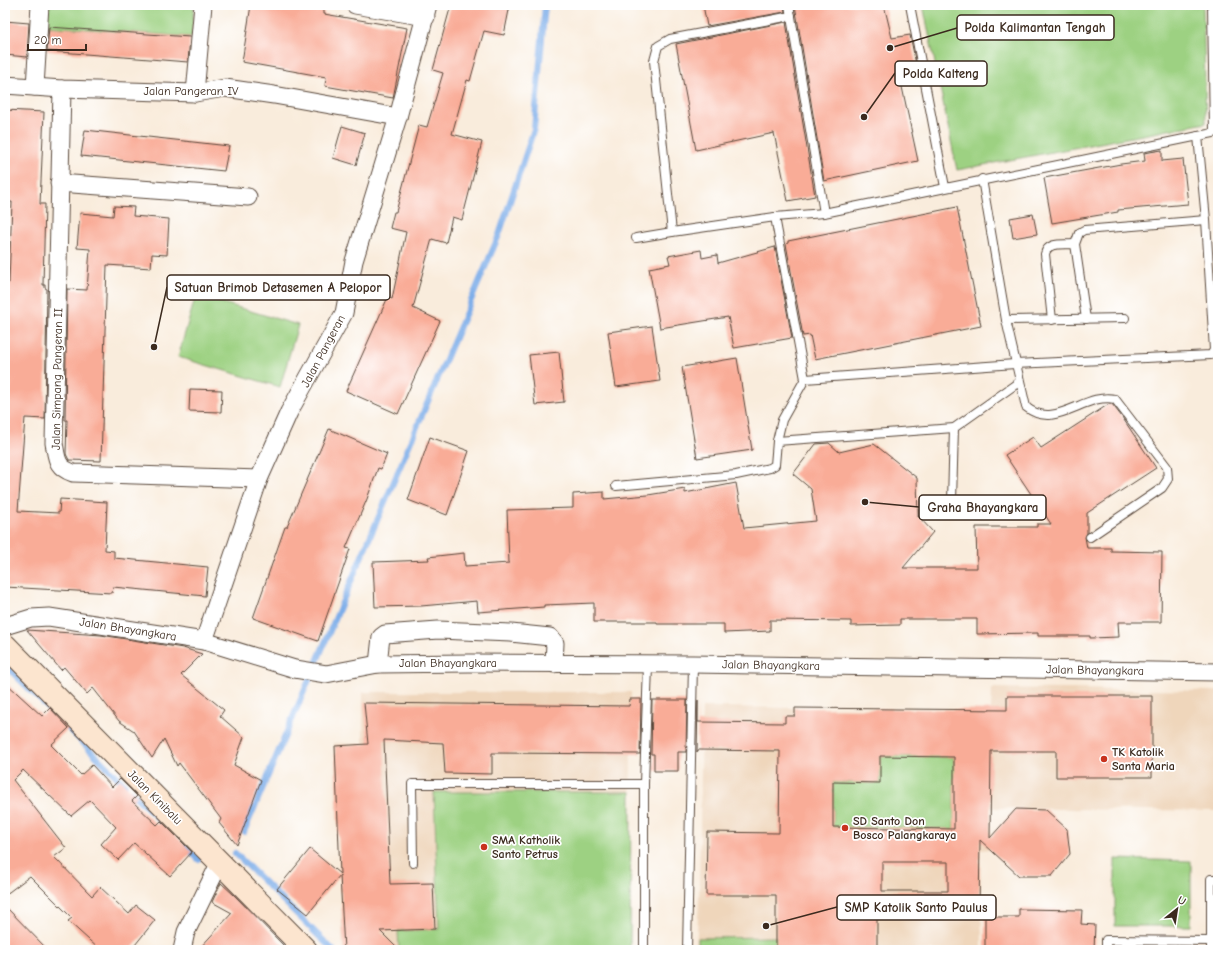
<svg xmlns="http://www.w3.org/2000/svg" width="1223" height="955" font-family="'Comic Neue',sans-serif">
	<style>
		.built { fill: #efd6bb }
		.green { fill: #9dd182; stroke: #6c7e50 }
		.lines { fill: none; stroke-linecap: round; stroke-linejoin: round }
		.stream { stroke: #7eaee9; stroke-width: 6 }
		.building { fill: #f9ac97; fill-rule: evenodd }
		.lane-casing { stroke: #58473a; stroke-width: 10 }
		.street-casing { stroke: #58473a; stroke-width: 19 }
		.secondary-casing { stroke: #58473a; stroke-width: 24 }
		.lane { stroke: #fff; stroke-width: 8 }
		.street { stroke: #fff; stroke-width: 17 }
		.secondary { stroke: #fce5cf; stroke-width: 22 }
		.poi-dot { fill: #c8321e; stroke: #fff; stroke-width: 1.5 }
		.labels { text-anchor: middle; dominant-baseline: central; stroke-width: 3.5; stroke-linejoin: round; paint-order: stroke }
		.street-label { font-size: 12px; fill: #3b2a1e; stroke: #fff }
		.poi-label { font-size: 12px; font-weight: bold; fill: #3b2a1e; stroke: #fff; text-anchor: start }
		.leader { fill: none; stroke: #3b2a1e; stroke-width: 1.5 }
		.callout-dot { fill: #3b2a1e; stroke: #fff; stroke-width: 1.5 }
		.callout { fill: #fff; stroke: #3b2a1e; stroke-width: 1.5 }
		.callout-label { font-size: 13px; text-anchor: middle; font-weight: bold; fill: #3b2a1e }
	</style>
	<rect width="100%" height="100%" fill="#fff"/>
	<filter id="ink" filterUnits="userSpaceOnUse"><feTurbulence type="fractalNoise" baseFrequency=".025" numOctaves="2"/><feDisplacementMap in="SourceGraphic" scale="8" xChannelSelector="R" yChannelSelector="G"/><feConvolveMatrix kernelMatrix="1 2 1 2 8 2 1 2 1" color-interpolation-filters="sRGB"/></filter>
	<filter id="wash" filterUnits="userSpaceOnUse"><feTurbulence type="fractalNoise" baseFrequency=".012" numOctaves="4" result="noise"/><feDisplacementMap in="SourceGraphic" scale="16" xChannelSelector="R" yChannelSelector="G"/><feGaussianBlur stdDeviation="0.9" result="paint"/><feColorMatrix in="noise" values="0 0 0 0 0 0 0 0 0 0 0 0 0 0 0 0 0 1.4 0 .05"/><feComposite in="paint" operator="in"/></filter>
	<g filter="url(#wash)">
		<rect width="100%" height="100%" fill="#f9ecdc"/>
		<g class="built">
			<polygon points="992,688 1218,691 1218,811 991,808 991,849 980,850 982,950 696,950 699,899 702,707 991,710"/>
			<polygon points="363,692 631,692 630,950 343,950 334,743 363,744"/>
		</g>
		<g class="green">
			<polygon points="47,5 194,5 192,37 45,26"/>
			<polygon points="923,5 1203,5 1206,123 957,170"/>
			<polygon points="196,295 298,325 280,387 178,357"/>
			<polygon points="880,756 954,757 954,829 833,827 833,782 880,783"/>
			<polygon points="434,792 631,792 630,950 399,950 398,931 439,929"/>
			<polygon points="1115,859 1191,861 1191,926 1115,926"/>
			<polygon points="776,937 776,950 698,950 698,938"/>
			<polygon points="1191,946 1191,950 1115,950 1115,947"/>
		</g>
		<g class="lines">
			<g class="stream">
				<polyline points="5,665 54,714"/>
				<polyline points="64,724 125,785"/>
				<polyline points="131,792 166,826"/>
				<polyline points="244,832 499,235 534,129 545,5"/>
				<polyline points="186,847 199,860"/>
				<polyline points="235,853 333,950"/>
				<polyline points="230,891 239,900"/>
			</g>
		</g>
		<g id="blocks">
			<g class="building">
				<polygon points="251,5 298,5 324,10 324,14 407,28 393,98 325,86 326,77 242,62"/>
				<polygon points="451,5 510,5 504,35 484,31 470,81 467,80 452,134 482,142 462,220 452,217 446,243 432,239 413,308 440,321 398,414 346,391 388,297 392,299 406,232 390,228 394,212 396,212 419,125 427,127 443,73 433,70"/>
				<polygon points="703,5 784,5 785,12 707,26"/>
				<polygon points="795,5 884,5 892,38 910,35 917,69 899,73 918,161 824,181"/>
				<polygon points="5,21 29,23 27,57 5,55"/>
				<polygon points="786,22 815,196 788,201 774,133 696,150 676,44"/>
				<polygon points="49,27 190,37 188,62 47,51"/>
				<polygon points="5,110 44,112 40,204 45,204 43,285 45,285 45,288 47,289 45,419 25,418 18,511 59,513 60,499 107,502 105,550 114,551 114,558 208,567 205,596 113,587 112,593 5,587 5,283 9,283 12,202 5,202"/>
				<polygon points="342,126 365,133 356,165 333,158"/>
				<polygon points="85,130 229,146 224,171 81,156"/>
				<polygon points="1162,150 1162,161 1183,159 1188,204 1118,210 1118,212 1052,223 1044,178 1121,164 1145,161 1144,153"/>
				<polygon points="114,206 134,207 133,216 169,219 167,255 152,254 151,268 107,265 101,461 69,460 66,454 67,420 65,420 67,289 87,290 90,249 77,248 80,213 113,216"/>
				<polygon points="957,207 981,326 815,359 810,335 803,336 786,244 788,243 788,241"/>
				<polygon points="1033,214 1037,234 1013,238 1010,218"/>
				<polygon points="775,247 792,338 734,348 728,317 660,328 649,268 670,264 668,256 701,250 702,258 717,255 718,263"/>
				<polygon points="652,326 660,381 616,387 608,332"/>
				<polygon points="559,352 564,402 535,405 529,355"/>
				<polygon points="737,358 752,450 697,458 682,367"/>
				<polygon points="190,389 222,390 221,412 189,411"/>
				<polygon points="1109,404 1112,404 1122,417 1156,468 1087,513 1087,533 1085,537 1087,548 1111,548 1111,551 1162,552 1161,622 1118,622 1119,637 1090,638 1090,636 1038,636 1038,633 977,634 977,619 900,619 900,625 851,626 851,621 770,620 770,631 724,633 724,624 657,624 657,622 594,622 594,603 544,605 544,607 478,612 477,601 421,606 375,607 373,562 429,560 428,557 464,553 465,566 509,563 507,510 573,508 573,494 604,492 604,499 648,495 685,489 685,493 736,483 744,528 816,521 811,489 793,474 816,444 829,443 839,452 874,444 917,478 918,516 933,532 903,568 977,568 976,527 1037,527 1037,524 1051,524 1005,455 1033,437 1041,448"/>
				<polygon points="329,429 387,454 381,469 378,468 367,499 346,548 350,549 318,641 253,618 285,527 287,527"/>
				<polygon points="430,437 469,451 447,515 408,500"/>
				<polygon points="27,630 101,635 183,648 202,654 181,675 224,710 220,716 244,737 234,765 261,780 237,845 219,823 221,819 179,763 177,766 164,739 152,758 134,731 119,721 93,688 87,694 64,667 61,670"/>
				<polygon points="5,682 42,716 50,708 69,728 51,745 81,775 92,765 112,787 120,779 137,796 132,801 157,825 161,821 192,852 170,876 134,843 118,860 101,844 116,827 90,800 71,816 23,770 13,780 66,848 54,857 92,896 100,887 129,914 136,905 155,920 131,950 100,950 68,921 72,918 30,876 5,895"/>
				<path d="M 1007,696 L 1152,696 L 1152,777 L 1056,777 L 1056,751 L 991,751 L 990,838 L 1016,809 L 1046,810 L 1067,829 L 1070,854 L 1052,876 L 1019,876 L 980,840 L 979,914 L 877,913 L 877,950 L 776,950 L 776,895 L 706,895 L 707,832 L 779,833 L 780,751 L 698,750 L 697,752 L 698,700 L 698,722 L 785,723 L 785,716 L 795,716 L 795,708 L 1007,710 ZM 880,756 L 954,757 L 954,829 L 833,827 L 833,782 L 880,783 ZM 882,862 L 948,862 L 948,891 L 882,891 Z"/>
				<polygon points="630,699 641,699 640,754 492,753 492,774 445,773 443,743 384,740 390,884 433,883 435,929 380,931 399,950 344,950 340,875 308,914 277,889 310,849 340,874 335,746 368,744 364,703 629,706"/>
				<polygon points="652,700 687,700 686,752 678,752 678,771 654,771 654,754 651,754"/>
				<polygon points="221,883 234,895 288,950 198,950 232,913 212,902"/>
				<polygon points="5,906 48,950 5,950"/>
				<polygon points="1019,909 1082,910 1081,924 1095,925 1094,950 985,950 985,917 1019,917"/>
			</g>
		</g>
	</g>
	<g filter="url(#ink)">
		<use href="#blocks" fill-opacity="0" stroke="#58473a" stroke-width="1"/>
		<g class="lines">
			<g class="lane-casing">
				<g id="lane">
					<polyline points="789,5 824,213 1218,132"/>
					<polyline points="910,5 945,187"/>
					<polyline points="1212,5 1214,132"/>
					<polyline points="791,16 670,39 658,46 654,61 672,232 775,217 824,213"/>
					<path d="M 982,179 L 1006,320 L 1026,407 C 1055,431 1085,392 1115,399 L 1167,467 L 1168,479 L 1162,488 L 1090,537"/>
					<polyline points="636,238 672,232"/>
					<polyline points="1086,319 1075,244 1079,233 1084,230 1206,220"/>
					<polyline points="1006,320 1125,318"/>
					<path d="M 1052,320 L 1045,254 C 1048,241 1064,245 1075,244"/>
					<polyline points="805,379 1015,364 1211,355 1214,350 1206,220 1198,136"/>
					<polyline points="777,441 954,428 1019,382"/>
					<polyline points="616,486 736,475 770,468 775,465 777,441 782,420 805,379 775,217"/>
					<polyline points="952,501 954,428"/>
					<polyline points="413,863 412,784 644,784"/>
					<polyline points="1211,941 1211,950"/>
					<polyline points="644,950 644,784 648,665"/>
					<polyline points="687,950 693,664"/>
					<polyline points="1106,950 1106,940 1211,941 1211,879 1218,879"/>
				</g>
			</g>
			<g class="street-casing">
				<g id="street">
					<polyline points="355,5 426,17"/>
					<polyline points="5,85 62,89 195,93 225,88 274,95 398,117"/>
					<polyline points="35,87 40,5"/>
					<path d="M 62,89 L 54,443 C 57,459 56,467 73,473 L 259,479"/>
					<polyline points="195,93 203,5"/>
					<polyline points="59,183 248,197"/>
					<polyline points="5,626 31,618 49,617 204,641 295,669 326,674 378,664 469,663 693,664 1218,672"/>
					<polyline points="204,641 259,479 289,412 344,313 354,261 398,117 428,5"/>
					<polyline points="378,664 381,637 385,634 438,630 511,633 550,637 555,643 554,664"/>
					<polyline points="182,950 186,932 220,862"/>
				</g>
			</g>
			<g class="secondary-casing">
				<polyline id="secondary" points="5,645 306,950"/>
			</g>
			<use href="#lane" class="lane"/>
			<use href="#street" class="street"/>
			<use href="#secondary" class="secondary"/>
		</g>
	</g>
	<g class="poi-dot">
		<circle cx="1104" cy="759" r="4"/>
		<circle cx="845" cy="828" r="4"/>
		<circle cx="484" cy="847" r="4"/>
	</g>
	<g class="labels">
		<g class="street-label">
			<text x="191" y="91">Jalan Pangeran IV</text>
			<text transform="translate(323 351) rotate(-62)">Jalan Pangeran</text>
			<text transform="translate(57 379) rotate(-89)">Jalan Simpang Pangeran II</text>
			<text transform="translate(128 629) rotate(9)">Jalan Bhayangkara</text>
			<text x="448" y="663">Jalan Bhayangkara</text>
			<text transform="translate(771 665) rotate(1)">Jalan Bhayangkara</text>
			<text transform="translate(1095 670) rotate(1)">Jalan Bhayangkara</text>
			<text transform="translate(155 797) rotate(45)">Jalan Kinibalu</text>
		</g>
		<g class="poi-label">
			<text x="1112" y="752">TK Katolik<tspan x="1112" dy="14">Santa Maria</tspan></text>
			<text x="853" y="821">SD Santo Don<tspan x="853" dy="14">Bosco Palangkaraya</tspan></text>
			<text x="492" y="840">SMA Katholik<tspan x="492" dy="14">Santo Petrus</tspan></text>
		</g>
	</g>
	<path class="leader" d="M890 48L957 28M864 117L895 73M154 347L167 287M865 502L919 507M766 926L837 907"/>
	<g class="callout-dot">
		<circle cx="890" cy="48" r="4"/>
		<circle cx="864" cy="117" r="4"/>
		<circle cx="154" cy="347" r="4"/>
		<circle cx="865" cy="502" r="4"/>
		<circle cx="766" cy="926" r="4"/>
	</g>
	<g class="callout">
		<rect x="957" y="15" width="157" height="25" rx="4"/>
		<rect x="895" y="61" width="92" height="25" rx="4"/>
		<rect x="167" y="275" width="223" height="25" rx="4"/>
		<rect x="919" y="495" width="127" height="25" rx="4"/>
		<rect x="837" y="895" width="159" height="25" rx="4"/>
	</g>
	<g class="callout-label">
		<text x="1035" y="32">Polda Kalimantan Tengah</text>
		<text x="941" y="78">Polda Kalteng</text>
		<text x="278" y="292">Satuan Brimob Detasemen A Pelopor</text>
		<text x="983" y="512">Graha Bhayangkara</text>
		<text x="916" y="912">SMP Katolik Santo Paulus</text>
	</g>
	<rect width="1223" height="955" fill="none" stroke="#fff" stroke-width="20"/>
	<g transform="translate(1177 909) rotate(30)" stroke="#ffffff" stroke-width="3" paint-order="stroke">
	<path d="M0-3L7 15L0 10L-7 15Z" fill="#3b2a1e"/>
	<text y="-6" font-size="11" font-weight="bold" text-anchor="middle" fill="#3b2a1e">U</text>
	</g>
	<path d="M28 44v6h58v-6" fill="none" stroke="#3b2a1e" stroke-width="2"/>
	<text x="34" y="44" font-size="12" fill="#3b2a1e" stroke="#ffffff" stroke-width="3" paint-order="stroke">20 m</text>
</svg>
